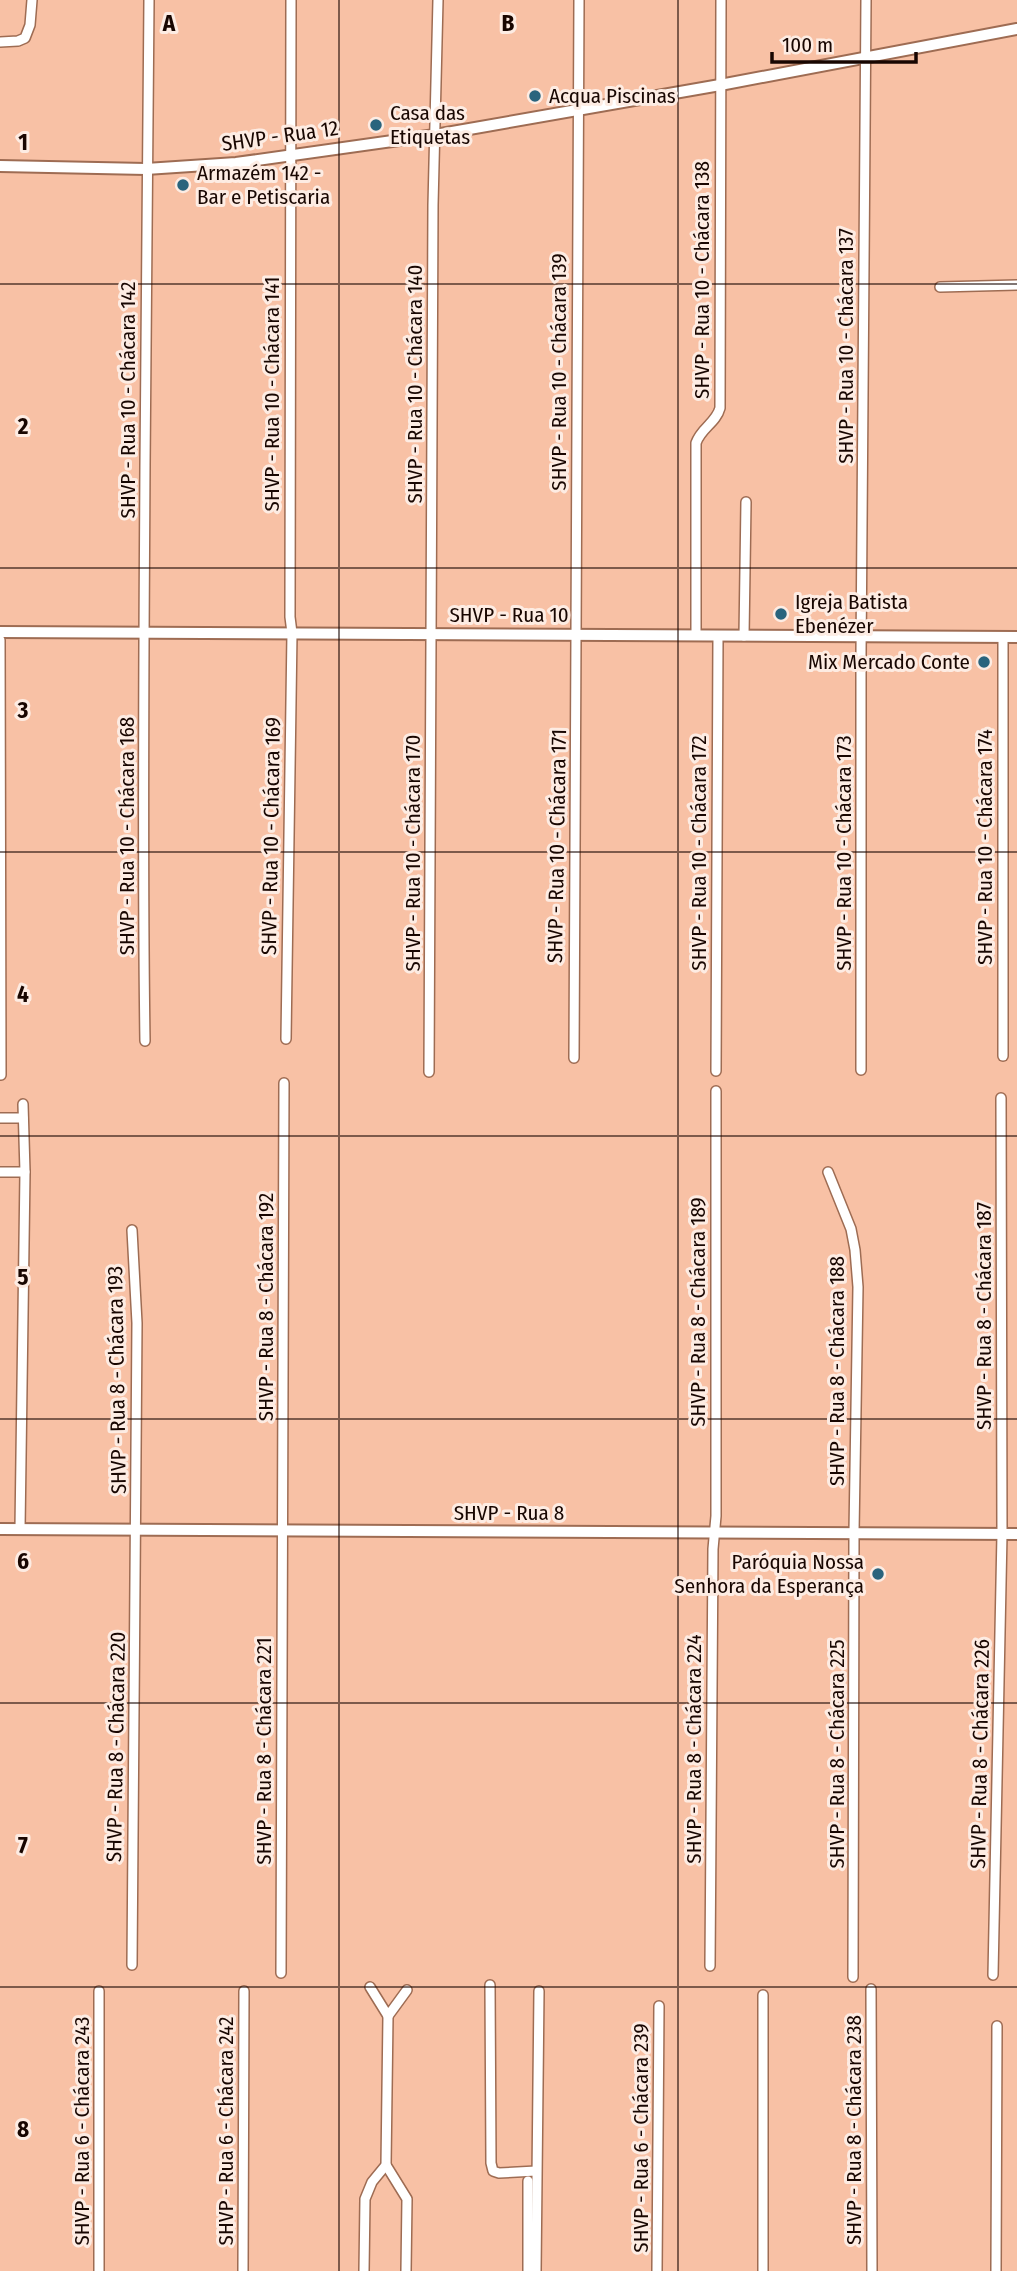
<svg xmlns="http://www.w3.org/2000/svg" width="1017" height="2271" font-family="'Fira Sans Condensed',sans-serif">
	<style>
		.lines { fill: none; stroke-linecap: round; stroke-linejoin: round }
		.minor-casing { stroke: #9e6c53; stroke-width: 12 }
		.tertiary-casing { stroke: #9e6c53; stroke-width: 14 }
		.minor { stroke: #fff; stroke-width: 9 }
		.tertiary { stroke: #fff; stroke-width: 10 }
		.grid { fill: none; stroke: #180601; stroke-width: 2; stroke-opacity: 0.55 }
		.poi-dot { fill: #2a647d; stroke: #fdece3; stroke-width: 2.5 }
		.labels { text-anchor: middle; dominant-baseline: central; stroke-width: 6; stroke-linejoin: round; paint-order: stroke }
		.poi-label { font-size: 21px; fill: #180601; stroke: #fdece3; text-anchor: start }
		.street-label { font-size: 21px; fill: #180601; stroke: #fdece3 }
		.grid-label { font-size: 23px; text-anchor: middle; font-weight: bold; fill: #180601; stroke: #fdece3; stroke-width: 6; stroke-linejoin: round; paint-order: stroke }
	</style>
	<rect width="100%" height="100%" fill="#f8c1a5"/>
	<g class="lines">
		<g class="minor-casing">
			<g id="minor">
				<polyline points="0,42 18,41 25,38 30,25 32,0"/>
				<polyline points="940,287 1017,285"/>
				<path d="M 696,635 L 696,443 C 701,428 716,423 720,408 L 721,0"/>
				<polyline points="744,636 746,502"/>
				<polyline points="0,640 1,1075"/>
				<polyline points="286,1039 292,633 290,617 291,0"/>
				<path d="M 145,1041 C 142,849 144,657 145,465 C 146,310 147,155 149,0"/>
				<polyline points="1003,1056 1003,637"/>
				<polyline points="574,1058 579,0"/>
				<polyline points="861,1070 861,655 866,0"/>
				<polyline points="716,1071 718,636"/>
				<polyline points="429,1072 433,205 438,0"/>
				<polyline points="23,1104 25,1172"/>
				<polyline points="0,1118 23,1118"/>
				<polyline points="0,1172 25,1172 20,1529"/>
				<polyline points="828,1172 851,1229 855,1250 858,1287 854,1532 853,1977"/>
				<polyline points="132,1965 137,1323 132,1230"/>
				<polyline points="710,1966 713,1549 716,1516 716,1091"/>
				<polyline points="281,1973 284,1083"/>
				<polyline points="993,1975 1002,1534 1001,1098"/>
				<polyline points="490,1985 491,2163 493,2171 499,2173 536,2171"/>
				<polyline points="370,1987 388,2016 407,1990"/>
				<polyline points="871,1989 872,2271"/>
				<polyline points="99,1991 99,2271"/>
				<polyline points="386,2165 407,2199 406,2271"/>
				<polyline points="243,2271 244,1991"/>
				<polyline points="364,2271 365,2199 372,2182 386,2165 388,2016"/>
				<polyline points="528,2271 528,2181"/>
				<polyline points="536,2271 539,1991"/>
				<polyline points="657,2271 659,2006"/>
				<polyline points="763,2271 763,1995"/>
				<polyline points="996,2271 997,2026"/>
			</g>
		</g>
		<g class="tertiary-casing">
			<g id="tertiary">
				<polyline points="0,166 146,169 236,163 435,135 720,85 1017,29"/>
				<polyline points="0,632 1017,637"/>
				<polyline points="0,1529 1017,1534"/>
			</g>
		</g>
		<use href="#minor" class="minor"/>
		<use href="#tertiary" class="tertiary"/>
	</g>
	<path class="grid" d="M 339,0 L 339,2271M 678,0 L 678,2271M 0,284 L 1017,284M 0,568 L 1017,568M 0,852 L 1017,852M 0,1136 L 1017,1136M 0,1419 L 1017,1419M 0,1703 L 1017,1703M 0,1987 L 1017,1987"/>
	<g class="poi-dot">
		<circle cx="535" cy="96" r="7"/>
		<circle cx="376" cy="125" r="7"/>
		<circle cx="183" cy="185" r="7"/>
		<circle cx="781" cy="614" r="7"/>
		<circle cx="984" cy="662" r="7"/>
		<circle cx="878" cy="1574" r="7"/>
	</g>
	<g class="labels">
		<g class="poi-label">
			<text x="549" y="96">Acqua Piscinas</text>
			<text x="390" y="113">Casa das<tspan x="390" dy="24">Etiquetas</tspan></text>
			<text x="197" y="173">Armazém 142 -<tspan x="197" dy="24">Bar e Petiscaria</tspan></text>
			<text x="795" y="602">Igreja Batista<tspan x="795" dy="24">Ebenézer</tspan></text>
			<text x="970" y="662" text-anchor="end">Mix Mercado Conte</text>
			<text x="864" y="1562" text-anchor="end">Paróquia Nossa<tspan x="864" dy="24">Senhora da Esperança</tspan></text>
		</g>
		<g class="street-label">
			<text transform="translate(280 136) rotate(-8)">SHVP - Rua 12</text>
			<text transform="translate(702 280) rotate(-90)">SHVP - Rua 10 - Chácara 138</text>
			<text transform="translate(846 346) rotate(-90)">SHVP - Rua 10 - Chácara 137</text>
			<text transform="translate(559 372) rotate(-90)">SHVP - Rua 10 - Chácara 139</text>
			<text transform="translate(415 384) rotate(-90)">SHVP - Rua 10 - Chácara 140</text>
			<text transform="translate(272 394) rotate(-90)">SHVP - Rua 10 - Chácara 141</text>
			<text transform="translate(128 400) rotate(-90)">SHVP - Rua 10 - Chácara 142</text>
			<text x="509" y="615">SHVP - Rua 10</text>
			<text transform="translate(127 836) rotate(-90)">SHVP - Rua 10 - Chácara 168</text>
			<text transform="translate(271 836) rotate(-89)">SHVP - Rua 10 - Chácara 169</text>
			<text transform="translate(557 846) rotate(-89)">SHVP - Rua 10 - Chácara 171</text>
			<text transform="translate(985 847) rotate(-90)">SHVP - Rua 10 - Chácara 174</text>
			<text transform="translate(413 853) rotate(-90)">SHVP - Rua 10 - Chácara 170</text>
			<text transform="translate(699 853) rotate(-90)">SHVP - Rua 10 - Chácara 172</text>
			<text transform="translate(844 853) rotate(-90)">SHVP - Rua 10 - Chácara 173</text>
			<text transform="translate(266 1307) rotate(-90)">SHVP - Rua 8 - Chácara 192</text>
			<text transform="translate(698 1312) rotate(-90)">SHVP - Rua 8 - Chácara 189</text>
			<text transform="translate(984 1316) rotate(-90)">SHVP - Rua 8 - Chácara 187</text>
			<text transform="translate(837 1371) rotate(-90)">SHVP - Rua 8 - Chácara 188</text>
			<text transform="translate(117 1380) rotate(-91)">SHVP - Rua 8 - Chácara 193</text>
			<text x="509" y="1513">SHVP - Rua 8</text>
			<text transform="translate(116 1747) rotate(-89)">SHVP - Rua 8 - Chácara 220</text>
			<text transform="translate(694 1749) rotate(-90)">SHVP - Rua 8 - Chácara 224</text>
			<text transform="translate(264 1751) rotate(-90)">SHVP - Rua 8 - Chácara 221</text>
			<text transform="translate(837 1754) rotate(-90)">SHVP - Rua 8 - Chácara 225</text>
			<text transform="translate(980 1754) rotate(-89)">SHVP - Rua 8 - Chácara 226</text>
			<text transform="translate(854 2130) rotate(-90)">SHVP - Rua 8 - Chácara 238</text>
			<text transform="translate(82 2131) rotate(-90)">SHVP - Rua 6 - Chácara 243</text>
			<text transform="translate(226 2131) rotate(-90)">SHVP - Rua 6 - Chácara 242</text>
			<text transform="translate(641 2138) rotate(-90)">SHVP - Rua 6 - Chácara 239</text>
		</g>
	</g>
	<g class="grid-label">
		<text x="169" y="31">A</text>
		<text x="508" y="31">B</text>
		<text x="23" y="150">1</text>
		<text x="23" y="434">2</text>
		<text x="23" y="718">3</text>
		<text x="23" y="1002">4</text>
		<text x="23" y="1285">5</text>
		<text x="23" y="1569">6</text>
		<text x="23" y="1853">7</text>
		<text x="23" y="2137">8</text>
	</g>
	<path d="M772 52v10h144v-10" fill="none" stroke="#180601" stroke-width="3.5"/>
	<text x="782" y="52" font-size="21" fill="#180601" stroke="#fdece3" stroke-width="5" paint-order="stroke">100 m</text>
</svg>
